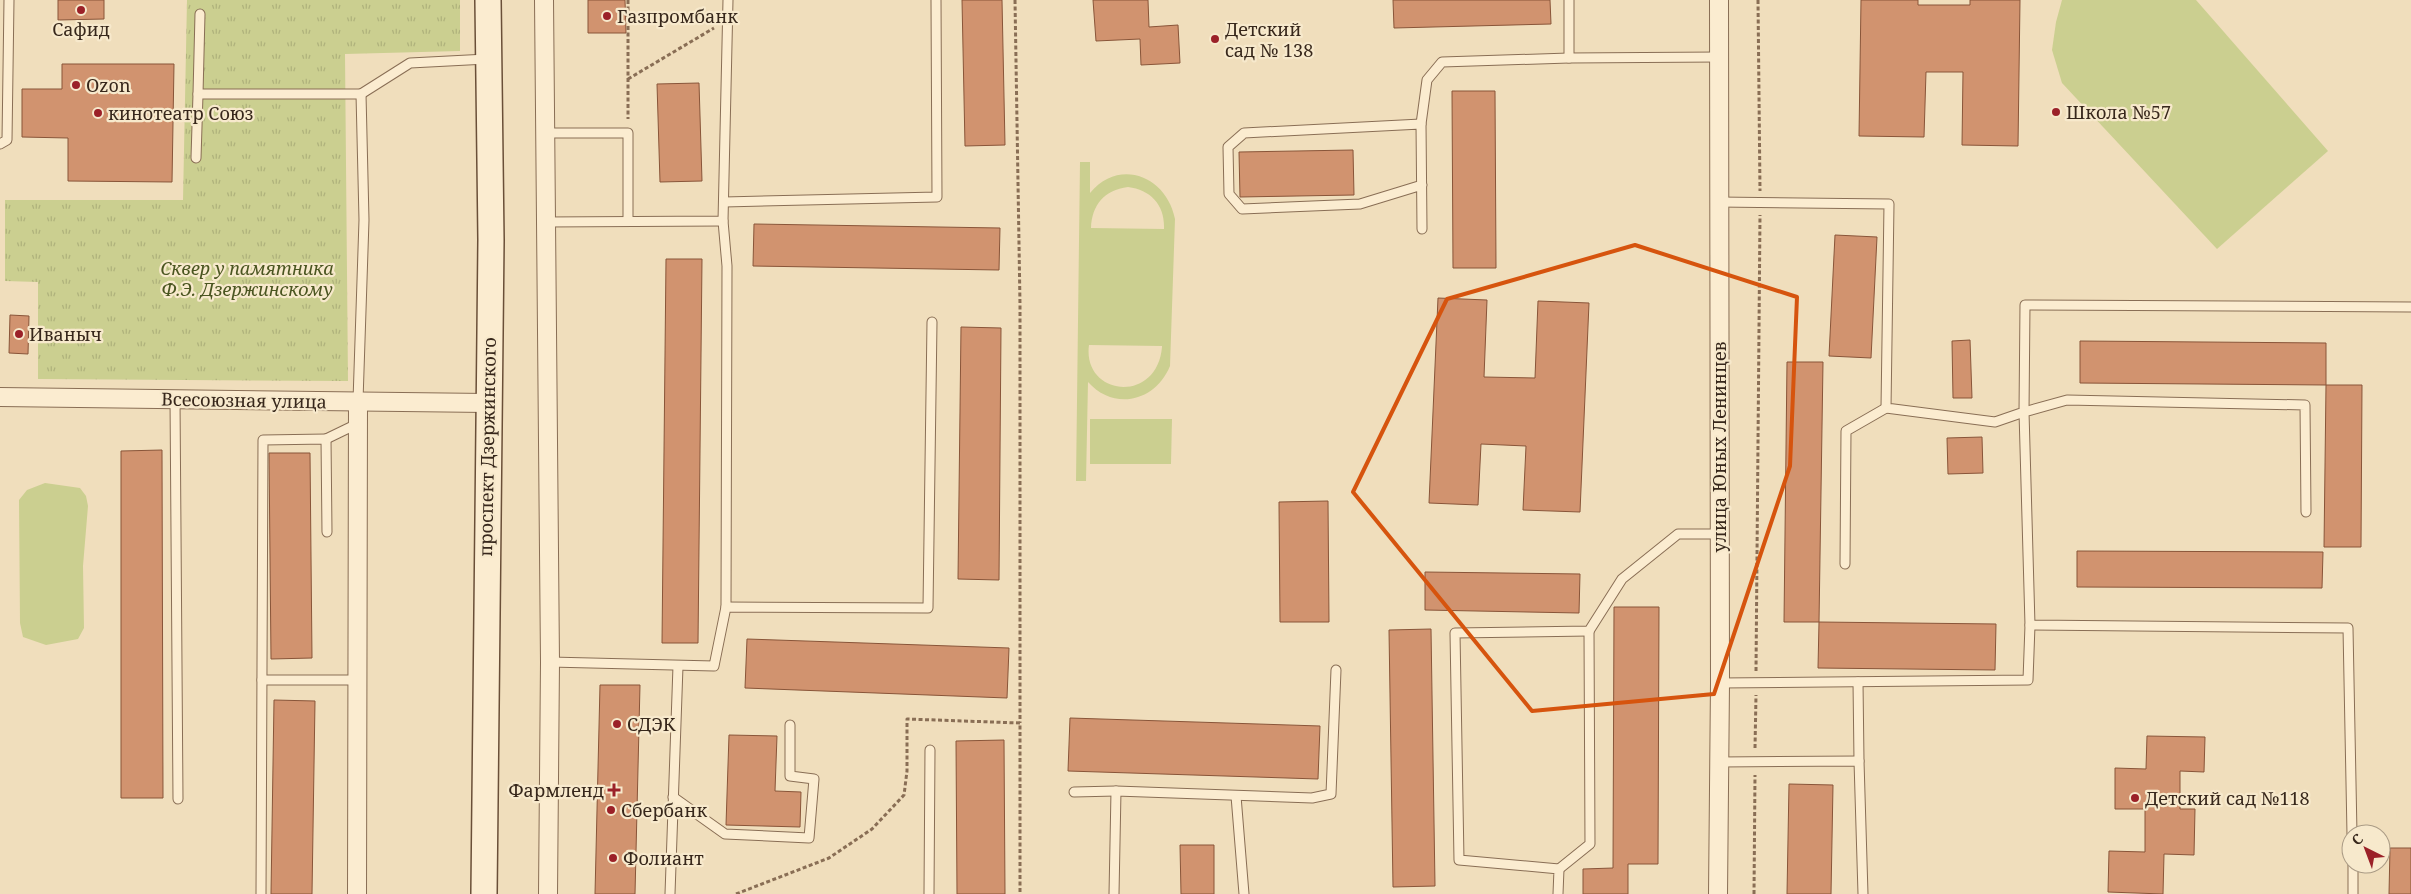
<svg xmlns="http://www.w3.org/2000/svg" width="2411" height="894" font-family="'Noto Serif',serif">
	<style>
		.park { fill: url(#park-tufts) }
		.pitch { fill: #cbcf90; fill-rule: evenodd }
		.building { fill: #d1936f; stroke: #895539 }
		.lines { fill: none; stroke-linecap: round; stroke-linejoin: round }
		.service-casing { stroke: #896e55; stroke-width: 11 }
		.minor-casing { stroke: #896e55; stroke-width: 20 }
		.secondary-casing { stroke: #6a4f38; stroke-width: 28 }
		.path { stroke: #896e55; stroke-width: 3; stroke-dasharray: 4 2.5; stroke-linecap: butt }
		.service { stroke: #fbecd0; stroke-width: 9 }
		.minor { stroke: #fbecd0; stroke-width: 18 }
		.secondary { stroke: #fbecd0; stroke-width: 25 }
		.marked { fill: none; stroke: #d6540e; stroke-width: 4; stroke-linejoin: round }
		.poi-dot { fill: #9b2128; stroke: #f7e9cc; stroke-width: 2 }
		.labels { text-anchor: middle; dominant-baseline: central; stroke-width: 4.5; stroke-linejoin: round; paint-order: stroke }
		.poi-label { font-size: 18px; fill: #37271b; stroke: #f7e9cc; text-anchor: start }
		.park-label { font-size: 18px; font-style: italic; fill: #4a5520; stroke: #f7e9cc }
		.street-label { font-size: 18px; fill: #37271b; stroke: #f7e9cc }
	</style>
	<defs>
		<pattern id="park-tufts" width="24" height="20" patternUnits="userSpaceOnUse" patternTransform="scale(1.25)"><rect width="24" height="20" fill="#cbcf90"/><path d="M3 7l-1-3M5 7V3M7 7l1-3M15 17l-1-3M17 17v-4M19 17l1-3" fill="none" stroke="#afb27c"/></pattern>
	</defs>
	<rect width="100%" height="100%" fill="#f0debc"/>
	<polygon class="park" points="187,0 460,0 460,51 345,54 348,381 38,379 38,282 5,281 5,200 183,200"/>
	<g class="pitch">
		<polygon points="2062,0 2196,0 2328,151 2217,249 2062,83 2052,50 2056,22"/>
		<path d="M 1080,162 L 1090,162 L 1090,193 C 1120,157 1167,177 1175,219 L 1170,366 C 1155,402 1114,411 1088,382 L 1086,481 L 1076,481 ZM 1128,187 C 1151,190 1165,205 1164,229 L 1091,228 C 1092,205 1104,190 1128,187 ZM 1089,345 L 1162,346 L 1162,347 C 1157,405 1082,396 1089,345 Z"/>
		<polygon points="1090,419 1172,419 1171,464 1090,464"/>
		<polygon points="45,483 80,488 86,496 88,506 83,566 84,628 78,639 46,645 23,637 20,623 19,500 27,490"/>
	</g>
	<g class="building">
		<polygon points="58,0 104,0 104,19 58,20"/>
		<polygon points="588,0 625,0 626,33 588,33"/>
		<polygon points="962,0 1002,0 1005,145 965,146"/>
		<polygon points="1093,0 1148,0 1149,27 1178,25 1180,63 1141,65 1140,39 1096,41"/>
		<polygon points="1393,0 1550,0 1551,24 1394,28"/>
		<polygon points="1861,0 1918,0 1918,5 1970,5 1970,0 2020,0 2018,146 1962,145 1963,72 1926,72 1924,137 1859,136"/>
		<polygon points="62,64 174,64 172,182 68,181 68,138 22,137 22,89 62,89"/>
		<polygon points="699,83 702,181 660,182 657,84"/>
		<polygon points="1452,91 1495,91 1496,268 1453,268"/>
		<polygon points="1353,150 1354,195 1240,197 1239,152"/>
		<polygon points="754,224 1000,228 999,270 753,266"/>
		<polygon points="1835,235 1877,237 1871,358 1829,356"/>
		<polygon points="666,259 702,259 698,643 662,643"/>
		<polygon points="1438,298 1487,300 1484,377 1535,378 1538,301 1589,303 1580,512 1523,510 1526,446 1481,444 1478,505 1429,503"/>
		<polygon points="10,315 29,316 28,354 9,353"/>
		<polygon points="961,327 1001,328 999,580 958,579"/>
		<polygon points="1970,340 1972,398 1953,398 1952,341"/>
		<polygon points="2080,341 2326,343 2326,385 2080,383"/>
		<polygon points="1787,362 1823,362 1819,622 1784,622"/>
		<polygon points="2326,385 2362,385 2361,547 2324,547"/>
		<polygon points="1982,437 1983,473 1948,474 1947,438"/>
		<polygon points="162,450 163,798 121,798 121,451"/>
		<polygon points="269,453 310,453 312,658 271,659"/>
		<polygon points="1328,501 1329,622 1280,622 1279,502"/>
		<polygon points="2077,551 2323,552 2322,588 2077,587"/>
		<polygon points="1425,572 1580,574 1579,613 1425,610"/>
		<polygon points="1614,607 1659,607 1658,864 1628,864 1628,894 1583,894 1583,869 1613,868"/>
		<polygon points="1819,622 1996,624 1995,670 1818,668"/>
		<polygon points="1431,629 1435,886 1393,887 1389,630"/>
		<polygon points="747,639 1009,648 1007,698 745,688"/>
		<polygon points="600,685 640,685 635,894 595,894"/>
		<polygon points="274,700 315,701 312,894 271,894"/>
		<polygon points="1070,718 1320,726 1318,779 1068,771"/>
		<polygon points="729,735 777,736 775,791 801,792 800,827 726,825"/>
		<polygon points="2147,736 2205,737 2204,772 2180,771 2180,809 2195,809 2194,855 2164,854 2163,894 2108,892 2109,851 2145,852 2145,809 2115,809 2115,768 2146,769"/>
		<polygon points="1004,740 1005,894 957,894 956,741"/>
		<polygon points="1789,784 1833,785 1831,894 1787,894"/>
		<polygon points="1180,845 1214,845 1214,894 1181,894"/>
		<polygon points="2390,848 2411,848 2411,894 2389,894"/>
	</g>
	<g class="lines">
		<g class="service-casing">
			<g id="service">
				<polyline points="200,14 198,94 361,94 364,220 358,401"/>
				<polyline points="1569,58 1569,0"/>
				<polyline points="361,94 410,63 487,59"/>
				<polyline points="1421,124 1427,80 1442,62 1569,58 1719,57"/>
				<polyline points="545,133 628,133 628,221"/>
				<polyline points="0,144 7,140 9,0"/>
				<polyline points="196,158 198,94"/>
				<polyline points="1422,185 1360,204 1242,209 1229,194 1228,147 1244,133 1421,124 1422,229"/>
				<polyline points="724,202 937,197 936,0"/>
				<polyline points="1718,202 1889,204 1886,408 1995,422 2024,412 2025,305 2411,307"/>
				<polyline points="723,221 727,266 726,607"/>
				<polyline points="545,222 723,221 728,0"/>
				<polyline points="175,399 178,799"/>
				<polyline points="326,439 357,424"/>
				<polyline points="2306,512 2305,405 2067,400 2024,412 2030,625 2348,628 2352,834"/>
				<polyline points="1845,564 1846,431 1886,408"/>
				<polyline points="550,662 714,666 726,607 928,608 932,322"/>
				<polyline points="262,680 356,680"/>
				<polyline points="1858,682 1859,761"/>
				<polyline points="1720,683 2028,680 2030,625"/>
				<polyline points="1720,762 1859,761 1863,894"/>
				<polyline points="1074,792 1116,791"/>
				<polyline points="1236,796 1244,894"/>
				<polyline points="673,797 725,834 809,838 814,779 790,776 790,725"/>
				<polyline points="2353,864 2353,894"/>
				<polyline points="1559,869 1590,844 1589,631"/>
				<polyline points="261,894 263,440 326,439 327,532"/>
				<polyline points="670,894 678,666"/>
				<polyline points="929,894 930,750"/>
				<polyline points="1114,894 1116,791 1312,798 1331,794 1336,670"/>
				<polyline points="1558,894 1559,869 1459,860 1455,633 1589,631 1622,579 1678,534 1720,534"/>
			</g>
		</g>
		<g class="minor-casing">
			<g id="minor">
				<polyline points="544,0 550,662 548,894"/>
				<polyline points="0,397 487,403"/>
				<polyline points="357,894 358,401"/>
				<polyline points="1718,894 1720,683 1719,0"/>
			</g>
		</g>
		<g class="secondary-casing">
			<polyline id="secondary" points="484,894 491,240 488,0"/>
		</g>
		<g class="path">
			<polyline points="628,0 628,119"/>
			<polyline points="1015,0 1020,305 1020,723"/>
			<polyline points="1758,0 1760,191"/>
			<polyline points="628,79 714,28"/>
			<polyline points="1756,671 1760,215"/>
			<polyline points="1755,748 1756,695"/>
			<polyline points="736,894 829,858 872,829 904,795 907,771 907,719 1020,723 1020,894"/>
			<polyline points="1754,894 1755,775"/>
		</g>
		<use href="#service" class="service"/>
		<use href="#minor" class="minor"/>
		<use href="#secondary" class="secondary"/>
	</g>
	<path class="marked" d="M 1635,245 L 1797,297 L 1790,466 L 1714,694 L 1532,711 L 1353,492 L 1447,299 Z"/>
	<g class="poi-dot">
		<circle cx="81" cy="10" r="5"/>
		<circle cx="607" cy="16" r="5"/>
		<circle cx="1215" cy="39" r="5"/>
		<circle cx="76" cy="85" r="5"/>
		<circle cx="2056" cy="112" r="5"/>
		<circle cx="98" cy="113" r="5"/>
		<circle cx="19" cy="334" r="5"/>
		<circle cx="617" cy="724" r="5"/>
		<path d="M611.5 782.5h5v5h5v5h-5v5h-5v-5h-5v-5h5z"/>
		<circle cx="2135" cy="798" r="5"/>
		<circle cx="611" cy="810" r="5"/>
		<circle cx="613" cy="858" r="5"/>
	</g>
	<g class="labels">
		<g class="poi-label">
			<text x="617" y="16">Газпромбанк</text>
			<text x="81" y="29" text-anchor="middle">Сафид</text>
			<text x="1225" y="29">Детский<tspan x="1225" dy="21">сад № 138</tspan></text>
			<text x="86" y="85">Ozon</text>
			<text x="2066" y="112">Школа №57</text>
			<text x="108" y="113">кинотеатр Союз</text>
			<text x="29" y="334">Иваныч</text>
			<text x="627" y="724">СДЭК</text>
			<text x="604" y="790" text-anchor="end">Фармленд</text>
			<text x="2145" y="798">Детский сад №118</text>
			<text x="621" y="810">Сбербанк</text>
			<text x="623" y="858">Фолиант</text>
		</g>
		<g class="park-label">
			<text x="247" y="268">Сквер у памятника<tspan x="247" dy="21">Ф.Э. Дзержинскому</tspan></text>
		</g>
		<g class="street-label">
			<text transform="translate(244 400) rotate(1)">Всесоюзная улица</text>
			<text transform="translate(487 447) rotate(-89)">проспект Дзержинского</text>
			<text transform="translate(1719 447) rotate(-90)">улица Юных Ленинцев</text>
		</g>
	</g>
	<g transform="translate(2366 849) rotate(318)"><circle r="24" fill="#f7e9cc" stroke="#aa9b85"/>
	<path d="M0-4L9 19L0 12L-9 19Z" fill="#9b2128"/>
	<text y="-8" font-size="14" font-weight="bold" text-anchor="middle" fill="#37271b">С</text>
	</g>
</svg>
